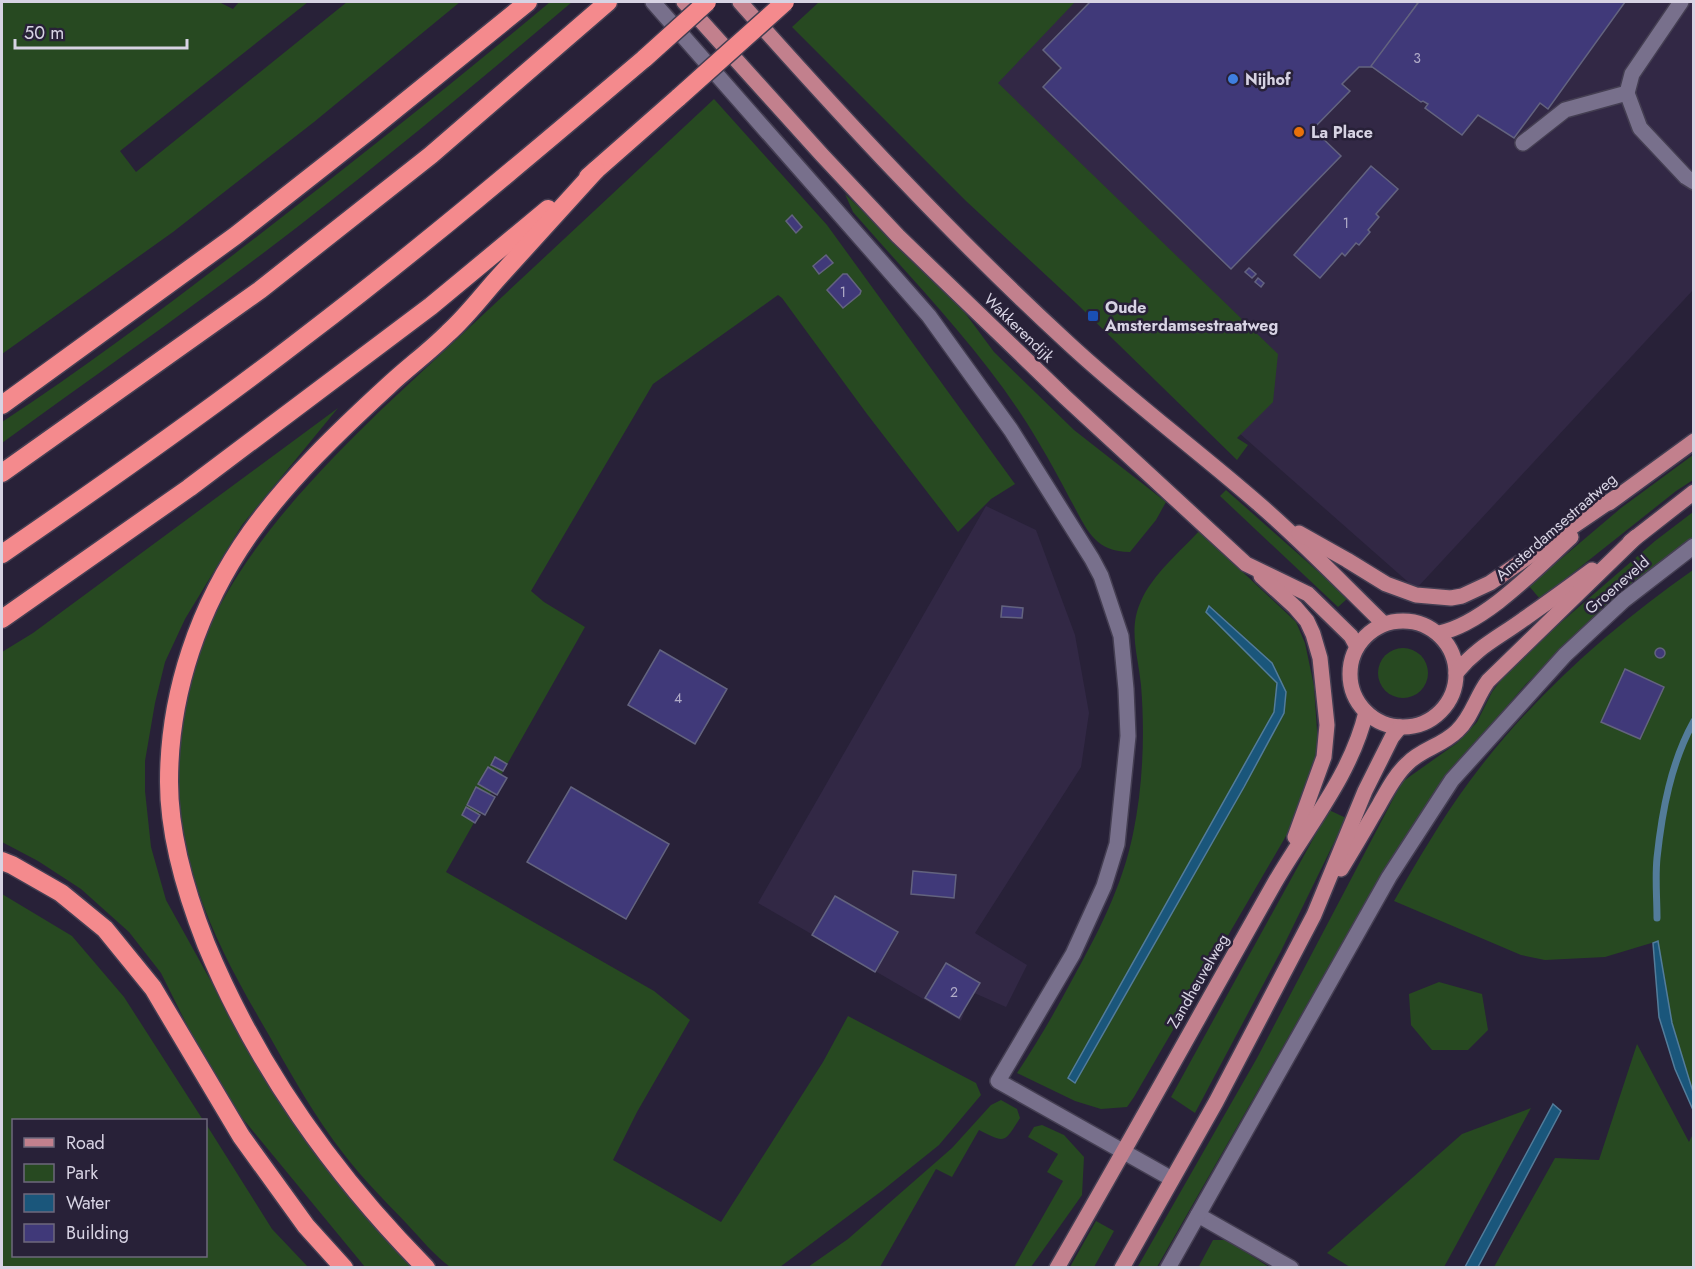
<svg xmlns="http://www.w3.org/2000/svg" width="1695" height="1269" font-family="Jost,sans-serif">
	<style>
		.built { fill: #322845 }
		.green { fill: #274921; fill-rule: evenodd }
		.water { fill: #1a567b; stroke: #537c9a; stroke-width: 1.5 }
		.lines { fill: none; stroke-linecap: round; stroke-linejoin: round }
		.stream { stroke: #537c9a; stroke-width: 7 }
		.building { fill: #403979; stroke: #63637f; stroke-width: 1.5 }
		.street-casing { stroke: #443e52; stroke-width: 18 }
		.primary-casing { stroke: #443e52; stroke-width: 18 }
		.highway-casing { stroke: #443e52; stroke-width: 21 }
		.street { stroke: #78708c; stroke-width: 15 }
		.primary { stroke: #c2808d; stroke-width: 15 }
		.highway { stroke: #f48a8d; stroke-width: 18 }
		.highway-bridge-casing { stroke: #443e52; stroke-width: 21; stroke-linecap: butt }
		.highway-bridge { stroke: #f48a8d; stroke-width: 18 }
		.shop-dot { fill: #3f7fe0; stroke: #282138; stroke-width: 2 }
		.food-dot { fill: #e8710a; stroke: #282138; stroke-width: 2 }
		.transit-dot { fill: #1a4fb4; stroke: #282138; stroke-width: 2 }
		.labels { text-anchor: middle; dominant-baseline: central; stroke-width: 5; stroke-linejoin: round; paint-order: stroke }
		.number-label { font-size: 14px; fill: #b1acc8 }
		.poi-label { font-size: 16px; font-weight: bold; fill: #d7d3e3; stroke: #282138; text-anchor: start }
		.street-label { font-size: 16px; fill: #d7d3e3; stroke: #282138 }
	</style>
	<rect width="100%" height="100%" fill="#282138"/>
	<g class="built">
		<polygon points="875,2 1693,2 1693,290 1416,589 976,201"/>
		<polygon points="986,506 1036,530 1075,635 1089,713 1081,767 975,933 1027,965 1006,1007 972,992 961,1021 758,903"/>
	</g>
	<g class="green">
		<polygon points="2,2 219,2 233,9 239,2 308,2 120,151 136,172 347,2 460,2 314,122 173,232 2,354"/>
		<path d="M 550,2 L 572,2 C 472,87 371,171 266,251 C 179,317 90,379 2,443 L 2,422 C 90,364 175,300 259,235 C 357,159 455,82 550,2 Z"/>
		<polygon points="819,2 1075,2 998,83 1278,354 1273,402 1237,438 1248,445 1237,460 1076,303 966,201 792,27"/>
		<path d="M 714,99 L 827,225 L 1015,484 L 991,499 L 958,532 L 867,414 L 782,298 L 778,295 L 653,384 L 531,591 L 544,602 L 585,627 L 446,872 L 654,991 L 690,1020 L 637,1112 L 613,1160 L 721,1222 L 823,1062 L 848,1016 L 976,1083 L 981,1095 L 939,1145 L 883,1190 L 780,1267 L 450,1267 C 434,1255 421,1239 407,1224 C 385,1201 362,1178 343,1153 C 315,1117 292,1076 270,1037 C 242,989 214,940 197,887 C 178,828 171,762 183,702 C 185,690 190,679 193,668 C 226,566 307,482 382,409 Z"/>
		<path d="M 845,194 L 954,298 L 994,352 L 1074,430 L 1166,502 L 1156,520 L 1130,552 C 1093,552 1086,527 1070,499 C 1060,480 1050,461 1039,443 C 989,357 918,287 853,212 Z"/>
		<polygon points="338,408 242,525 185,619 165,662 155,703 145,761 145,791 151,847 166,900 269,1086 322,1161 414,1267 365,1267 220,1091 161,973 129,932 81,889 38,861 2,842 2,652 33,633"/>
		<polygon points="1693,455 1693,480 1676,491 1540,599 1529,586 1621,508"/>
		<polygon points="1226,490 1348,598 1338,607 1220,496"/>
		<polygon points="1693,512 1693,537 1627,588 1526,684 1459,762 1373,889 1157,1267 1137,1268 1257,1058 1402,782 1457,743 1477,722 1492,692 1504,676 1536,644 1655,541"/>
		<path d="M 1199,531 L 1296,622 L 1305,643 L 1314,686 L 1318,745 L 1311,776 L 1293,824 L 1134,1097 L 1127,1107 L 1101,1109 L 1075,1101 L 1017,1073 C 1037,1043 1055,1012 1072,980 C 1098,933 1122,887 1133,834 C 1143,786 1145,734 1141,685 C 1138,655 1128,629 1141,601 C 1153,574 1180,552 1199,531 ZM 1210,606 L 1272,663 L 1284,713 L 1244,787 L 1075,1083 L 1069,1078 L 1274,712 L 1277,683 L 1207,612 Z"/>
		<path d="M 1693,570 L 1693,1092 L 1672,1023 L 1658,941 L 1605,957 L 1545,960 L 1521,955 L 1394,901 C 1418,860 1441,820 1469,782 C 1530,699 1610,628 1693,570 Z"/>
		<circle cx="1403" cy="673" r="25"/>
		<polygon points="1329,810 1346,818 1281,951 1195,1113 1171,1097"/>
		<polygon points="2,894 72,936 124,997 203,1120 14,1120 14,1256 206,1256 206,1124 272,1229 308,1267 2,1267"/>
		<polygon points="1439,982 1482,994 1488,1030 1468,1050 1432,1050 1411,1025 1409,994"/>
		<polygon points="1637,1044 1689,1142 1693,1134 1693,1267 1494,1267 1555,1158 1599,1160"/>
		<path d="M 1001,1100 L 1017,1109 L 1020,1118 C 1004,1144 1005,1143 979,1130 L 952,1177 L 936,1169 L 880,1267 L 808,1267 L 848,1239 L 952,1148 L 991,1105 Z"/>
		<polygon points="1531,1108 1444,1267 1350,1267 1327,1253 1462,1134"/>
		<polygon points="1042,1125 1064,1135 1084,1157 1082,1195 1031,1267 1014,1267 1063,1181 1047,1172 1058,1154 1028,1137 1034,1127"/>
		<polygon points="1096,1221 1114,1231 1094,1267 1070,1267"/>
		<polygon points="1213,1240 1227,1240 1269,1267 1198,1268"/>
	</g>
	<g class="water">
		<polygon points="1209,606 1272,663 1286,692 1284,713 1244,787 1075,1083 1068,1078 1274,712 1277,683 1206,612"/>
		<polygon points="1658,941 1672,1023 1693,1092 1693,1110 1675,1069 1659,1017 1653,943"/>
		<polygon points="1553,1104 1561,1111 1478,1267 1465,1267"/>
	</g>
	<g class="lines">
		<path class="stream" d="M 1657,918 C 1657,898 1655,878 1657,858 C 1662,811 1671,762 1694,721"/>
	</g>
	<g class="building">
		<polygon points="1090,2 1416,2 1418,3 1372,67 1359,67 1342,84 1350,91 1313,129 1341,156 1231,269 1043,87 1061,68 1043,50"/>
		<polygon points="1416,2 1625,2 1548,109 1540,103 1514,138 1478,115 1462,135 1425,108 1428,104 1423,101 1421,102 1371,66 1418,3"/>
		<polygon points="1371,166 1398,189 1376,214 1379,217 1368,230 1370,232 1359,245 1356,243 1345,256 1342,253 1320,278 1294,255"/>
		<polygon points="792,215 802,227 796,233 786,221"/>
		<polygon points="826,255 833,263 819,274 813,266"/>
		<polygon points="1249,268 1256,274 1252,278 1245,272"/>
		<polygon points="843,274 847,274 861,291 860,294 843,308 827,290"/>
		<polygon points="1258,278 1264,283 1261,287 1255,282"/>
		<polygon points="1002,606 1023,608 1022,618 1001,617"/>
		<circle cx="1660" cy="653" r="5"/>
		<polygon points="660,650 727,689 695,744 628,705"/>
		<polygon points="1625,669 1664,687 1640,739 1601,722"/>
		<polygon points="495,757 507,764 503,771 491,765"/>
		<polygon points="488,767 507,778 497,795 478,784"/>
		<polygon points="476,787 495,797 485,815 467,805"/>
		<polygon points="571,787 669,844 626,919 527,862"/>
		<polygon points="466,807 480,815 475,823 462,815"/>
		<polygon points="913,871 956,875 954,898 911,894"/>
		<polygon points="835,896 898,932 875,972 812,935"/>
		<polygon points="946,963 980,983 959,1018 925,998"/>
	</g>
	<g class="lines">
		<g class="street-casing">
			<g id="street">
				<polyline points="653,2 929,316 1011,430 1092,559 1101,576 1121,636 1126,689 1128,736 1117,844 1104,886 1073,954 998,1081 1172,1179"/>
				<polyline points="1627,93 1640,128 1686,177 1694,182"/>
				<polyline points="1523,143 1565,110 1627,93 1632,74 1681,2"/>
				<polyline points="1198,1215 1291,1268"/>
				<polyline points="1168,1268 1389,877 1452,780 1565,655 1624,600 1694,546"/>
			</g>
		</g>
		<g class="primary-casing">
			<g id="primary">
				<polyline points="684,2 822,155 898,236 1065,397 1246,564 1308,594 1351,636 1357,647"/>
				<path d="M 740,2 C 844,119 951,235 1066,341 C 1128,399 1196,449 1260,505 C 1303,542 1343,584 1384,624"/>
				<polyline points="1609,503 1694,441"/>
				<polyline points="1299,533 1347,560 1386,584 1416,595 1451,598 1462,596 1490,583 1616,497"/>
				<polyline points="1630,542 1694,492"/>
				<polyline points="1261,576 1295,607 1307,621 1313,634 1320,658 1327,725 1324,757 1295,837"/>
				<circle cx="1403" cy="674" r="53"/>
				<path d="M 1439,633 C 1484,624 1537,568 1571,537"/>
				<path d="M 1456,673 C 1477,647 1498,638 1524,619 C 1547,603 1569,587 1592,570"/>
				<path d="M 1341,869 C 1354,848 1366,827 1379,805 C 1387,791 1395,775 1407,764 C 1421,749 1442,746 1457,731 C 1472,717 1476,697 1488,681 L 1636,537"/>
				<path d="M 1057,1268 C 1131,1140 1202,1011 1274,884 C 1306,828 1351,776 1366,712"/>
				<polyline points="1122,1268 1216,1102 1314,915 1365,791 1392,737 1400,727"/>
			</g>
		</g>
		<g class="highway-casing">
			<g id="highway">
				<polyline points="588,177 679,97"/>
				<polyline points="2,405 235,236 370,130 528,2"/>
				<polyline points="2,473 260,290 431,155 608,2"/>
				<path d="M 2,554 C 104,484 206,413 304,337 C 421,248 533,153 645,58"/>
				<polyline points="2,619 189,488 431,306 548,209"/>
				<polyline points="2,861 12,865 61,893 105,929 153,988 241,1136 306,1226 344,1268"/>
				<path d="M 426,1268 C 334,1175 256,1065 206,944 C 186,893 169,837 169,782 C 169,693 199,605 251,532 C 288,480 340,430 388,386 C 407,368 429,352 448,333 C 466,317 481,297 497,279 C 530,243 563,206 596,170"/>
			</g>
		</g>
		<use href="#street" class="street"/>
		<use href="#primary" class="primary"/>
		<use href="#highway" class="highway"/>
		<g class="highway-bridge-casing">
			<g id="highway-bridge">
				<polyline points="645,58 707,2"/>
				<polyline points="679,97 785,2"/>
			</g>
		</g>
		<use href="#highway-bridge" class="highway-bridge"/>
	</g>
	<circle class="shop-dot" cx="1233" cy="79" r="6"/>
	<circle class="food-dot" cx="1299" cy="132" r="6"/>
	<rect class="transit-dot" x="1087" y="310" width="12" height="12" rx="3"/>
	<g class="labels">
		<g class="number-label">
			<text x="1417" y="58">3</text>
			<text x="1346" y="223">1</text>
			<text x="843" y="292">1</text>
			<text x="678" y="698">4</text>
			<text x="954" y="992">2</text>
		</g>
		<g class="poi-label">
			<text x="1245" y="79">Nijhof</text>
			<text x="1311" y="132">La Place</text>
			<text x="1105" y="307">Oude<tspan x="1105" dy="18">Amsterdamsestraatweg</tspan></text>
		</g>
		<g class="street-label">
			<text transform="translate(1019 328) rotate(44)">Wakkerendijk</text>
			<text transform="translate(1556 527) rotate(-41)">Amsterdamsestraatweg</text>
			<text transform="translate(1617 585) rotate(-41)">Groeneveld</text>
			<text transform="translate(1198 981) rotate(-60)">Zandheuvelweg</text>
		</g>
	</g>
	<rect width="1695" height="1269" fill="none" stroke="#d7d3e3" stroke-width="6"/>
	<rect x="12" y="1119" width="195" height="138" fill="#282138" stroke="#6e687c" stroke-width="1.5"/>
	<rect x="24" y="1138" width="30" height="9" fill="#c2808d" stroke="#6e687c" stroke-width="1.5"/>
	<text x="66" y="1149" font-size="18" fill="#d7d3e3">Road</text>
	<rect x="24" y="1164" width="30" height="18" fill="#274921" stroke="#6e687c" stroke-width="1.5"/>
	<text x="66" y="1179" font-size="18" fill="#d7d3e3">Park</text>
	<rect x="24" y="1194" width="30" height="18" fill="#1a567b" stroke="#6e687c" stroke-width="1.5"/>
	<text x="66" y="1209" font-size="18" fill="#d7d3e3">Water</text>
	<rect x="24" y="1224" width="30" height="18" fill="#403979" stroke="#6e687c" stroke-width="1.5"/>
	<text x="66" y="1239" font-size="18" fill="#d7d3e3">Building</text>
	<path d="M15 39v9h172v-9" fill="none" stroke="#d7d3e3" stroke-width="3"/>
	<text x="24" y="39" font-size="18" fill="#d7d3e3" stroke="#282138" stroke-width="4.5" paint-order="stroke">50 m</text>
</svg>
